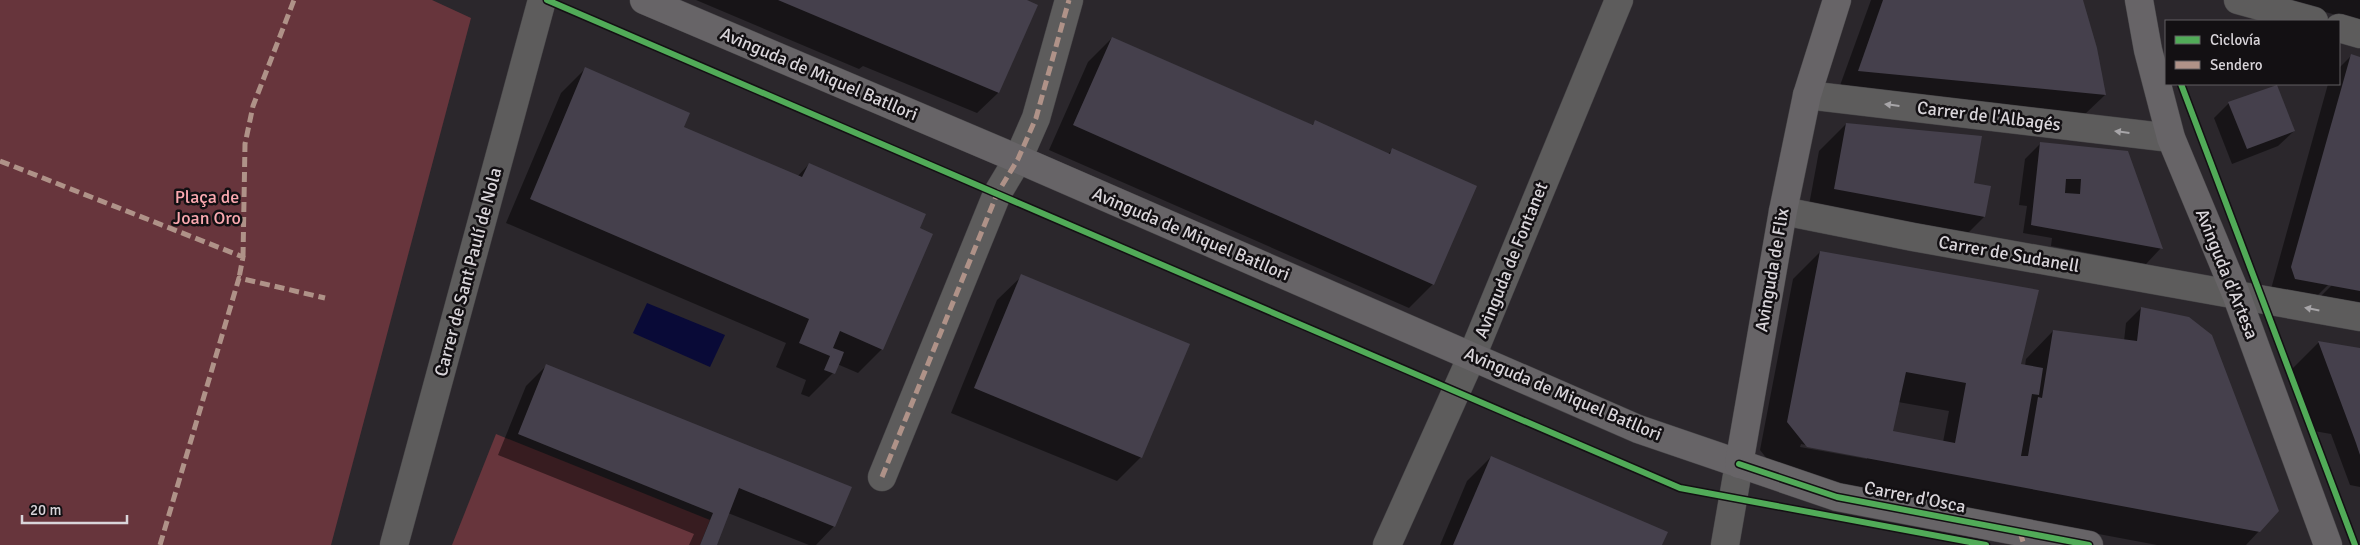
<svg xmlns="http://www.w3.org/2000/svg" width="2360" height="545" font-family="Signika,sans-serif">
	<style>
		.green { fill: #67353c }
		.water { fill: #090a37 }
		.shadow { fill: #0007; fill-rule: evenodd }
		.building { fill: #45404c; fill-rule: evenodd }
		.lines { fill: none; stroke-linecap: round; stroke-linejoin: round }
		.minor-casing { stroke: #464447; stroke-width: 29 }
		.major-casing { stroke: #464447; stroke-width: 29 }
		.minor { stroke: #5d5c5c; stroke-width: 28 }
		.major { stroke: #676467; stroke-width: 28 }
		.quiet { stroke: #af9288; stroke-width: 5; stroke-dasharray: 10 5; stroke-linecap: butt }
		.cycleway-casing { stroke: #131013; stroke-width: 9 }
		.cycleway { stroke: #51ab58; stroke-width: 6 }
		.oneway { fill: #a7a5a8 }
		.labels { text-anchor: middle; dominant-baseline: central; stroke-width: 5; stroke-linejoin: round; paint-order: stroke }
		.street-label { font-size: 18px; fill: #d9d5da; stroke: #131013 }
		.park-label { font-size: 18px; fill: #fba9b0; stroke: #131013 }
	</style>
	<rect width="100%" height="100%" fill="#2b272c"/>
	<g class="green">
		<polygon points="0,0 432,0 471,18 331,545 0,545"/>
		<polygon points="496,434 710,520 700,545 452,545"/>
	</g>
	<polygon class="water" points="647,303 725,335 710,367 633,333"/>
	<g class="shadow">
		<polygon points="696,0 1024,0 1036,5 998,93 977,113 863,66 859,69"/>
		<polygon points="1871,0 2082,0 2105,95 2084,115 1838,91"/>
		<polygon points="2283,0 2360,0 2360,27 2336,15"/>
		<polygon points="1112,38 1312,125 1315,122 1388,154 1392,150 1433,284 1409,308 1049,150 1088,62"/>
		<polygon points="2351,56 2360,58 2360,320 2307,310 2335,282 2333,280 2307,306 2271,289 2328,84 2339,84 2339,68"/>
		<polygon points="585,69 682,128 797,177 809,164 882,349 858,373 837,364 833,373 809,397 801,394 806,380 776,367 786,343 506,223 561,93"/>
		<polygon points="2229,103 2294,131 2278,146 2232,164 2214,118"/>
		<polygon points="1846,124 1972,184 1984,217 1957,244 1807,216 1819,151"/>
		<polygon points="2040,144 2127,152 2161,248 2146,264 2051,246 2052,238 2023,233 2027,206 2019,205 2025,159"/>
		<path d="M 1820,252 L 2019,365 L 2025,366 L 2026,359 L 2053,331 L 2124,341 L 2126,323 L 2141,308 L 2259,531 L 2246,545 L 2157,545 L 1779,474 L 1760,450 L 1793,279 ZM 1898,402 L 1949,411 L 1943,442 L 1892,432 ZM 1801,444 L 1867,457 L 1867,459 L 1800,447 Z"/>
		<polygon points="1022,276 1141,457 1117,481 951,413 997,300"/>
		<polygon points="2319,342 2360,350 2360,487 2350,485 2331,434 2314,431 2292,369"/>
		<polygon points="547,365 834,526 816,545 809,545 728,513 716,545 689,545 694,534 498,455 526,386"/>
		<polygon points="1491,457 1661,545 1440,545 1467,481"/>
	</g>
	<g class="building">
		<polygon points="778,0 1027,0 1038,5 999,93"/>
		<polygon points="1883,0 2083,0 2097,48 2106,95 1858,71"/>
		<polygon points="1112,37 1313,125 1315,120 1390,154 1392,148 1477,186 1434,285 1073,125"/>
		<polygon points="2351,54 2360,57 2360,291 2295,279 2291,267"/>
		<polygon points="585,67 690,113 684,127 802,177 809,163 926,214 920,228 933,234 883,350 840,331 833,348 844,352 841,360 835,374 824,370 830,356 799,343 809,319 530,199"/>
		<polygon points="2277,85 2295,131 2247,149 2228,102"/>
		<polygon points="1846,123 1982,136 1974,183 1991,186 1985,217 1834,189"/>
		<path d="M 2040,142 L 2128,151 L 2163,249 L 2031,225 ZM 2066,179 L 2081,179 L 2080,194 L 2065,193 Z"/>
		<path d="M 1820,251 L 2039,290 L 2021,364 L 2043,368 L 2039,395 L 2032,394 L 2021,456 L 2028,456 L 2038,397 L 2042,398 L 2053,330 L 2137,341 L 2141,307 L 2189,317 L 2212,335 L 2279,511 L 2260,532 L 1807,447 L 1787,422 ZM 1906,372 L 1966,383 L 1955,443 L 1893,431 Z"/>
		<polygon points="1021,274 1190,344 1142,458 974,388"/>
		<polygon points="2318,341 2360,348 2360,455 2356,443"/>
		<polygon points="546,364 852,487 835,527 739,488 717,545 700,545 713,513 518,434"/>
		<polygon points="1491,456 1668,532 1662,545 1453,545"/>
	</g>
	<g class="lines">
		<g class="minor-casing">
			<g id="minor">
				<polyline points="2238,0 2314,21"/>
				<polyline points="2339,28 2360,34"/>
				<polyline points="1807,95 2171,138"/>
				<polyline points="1783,211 1913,237 2360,317"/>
				<polyline points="882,477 997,194 1018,159 1036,118 1069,0"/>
				<polyline points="394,545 542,0"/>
				<polyline points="1387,545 1472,356 1619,0"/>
				<polyline points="1725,545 1739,464"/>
			</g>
		</g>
		<g class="major-casing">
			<g id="major">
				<polyline points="644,0 1018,159 1638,429 1837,497 2089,545"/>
				<polyline points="2139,0 2148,50 2171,138 2236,294 2328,545"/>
				<polyline points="1739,464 1783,211 1807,95 1837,0"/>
			</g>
		</g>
		<use href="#minor" class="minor"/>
		<use href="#major" class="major"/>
		<g class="quiet">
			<polyline points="0,161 243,257 239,278"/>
			<polyline points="243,257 245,144 253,106 294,0"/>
			<polyline points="882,477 997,194 1018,159 1036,118 1069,0"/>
			<polyline points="2020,532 2024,545"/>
			<polyline points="160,545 239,278 325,298"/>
		</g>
		<g class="cycleway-casing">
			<g id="cycleway">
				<polyline points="547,0 1680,488 1986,545"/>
				<polyline points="2181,84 2355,545"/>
				<polyline points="1739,464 1837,497 2089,545"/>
			</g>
		</g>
		<use href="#cycleway" class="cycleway"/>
	</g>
	<defs><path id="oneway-solid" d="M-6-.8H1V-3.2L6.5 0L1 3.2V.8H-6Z" transform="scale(1.25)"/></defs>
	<g class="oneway">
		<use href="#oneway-solid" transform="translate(1892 105) rotate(-173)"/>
		<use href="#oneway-solid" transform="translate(2122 132) rotate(-173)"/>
		<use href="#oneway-solid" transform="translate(2312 309) rotate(-169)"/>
	</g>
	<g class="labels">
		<g class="street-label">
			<text transform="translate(819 74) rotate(23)">Avinguda de Miquel Batllori</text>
			<text transform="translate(1989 116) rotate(7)">Carrer de l'Albagés</text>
			<text transform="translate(1191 234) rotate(23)">Avinguda de Miquel Batllori</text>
			<text transform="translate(2009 254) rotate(10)">Carrer de Sudanell</text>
			<text transform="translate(1511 260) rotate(-68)">Avinguda de Fontanet</text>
			<text transform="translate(1772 270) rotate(-80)">Avinguda de Flix</text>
			<text transform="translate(468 272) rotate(-75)">Carrer de Sant Paulí de Nola</text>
			<text transform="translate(2227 274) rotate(68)">Avinguda d'Artesa</text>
			<text transform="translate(1563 394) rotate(23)">Avinguda de Miquel Batllori</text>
			<text transform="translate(1915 497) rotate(11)">Carrer d'Osca</text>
		</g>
		<g class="park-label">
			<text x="207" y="197">Plaça de<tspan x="207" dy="21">Joan Oro</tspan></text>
		</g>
	</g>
	<rect x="2165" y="20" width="175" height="65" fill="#131013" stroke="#625f63"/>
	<rect x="2175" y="36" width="25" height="8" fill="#51ab58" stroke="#625f63"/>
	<text x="2210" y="45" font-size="15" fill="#d9d5da">Ciclovía</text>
	<rect x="2175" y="61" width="25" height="8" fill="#af9288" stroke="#625f63"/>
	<text x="2210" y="70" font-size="15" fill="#d9d5da">Sendero</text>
	<path d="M22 515v8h105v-8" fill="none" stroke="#d9d5da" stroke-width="2.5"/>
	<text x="30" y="515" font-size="15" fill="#d9d5da" stroke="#131013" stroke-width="4" paint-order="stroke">20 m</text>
</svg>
